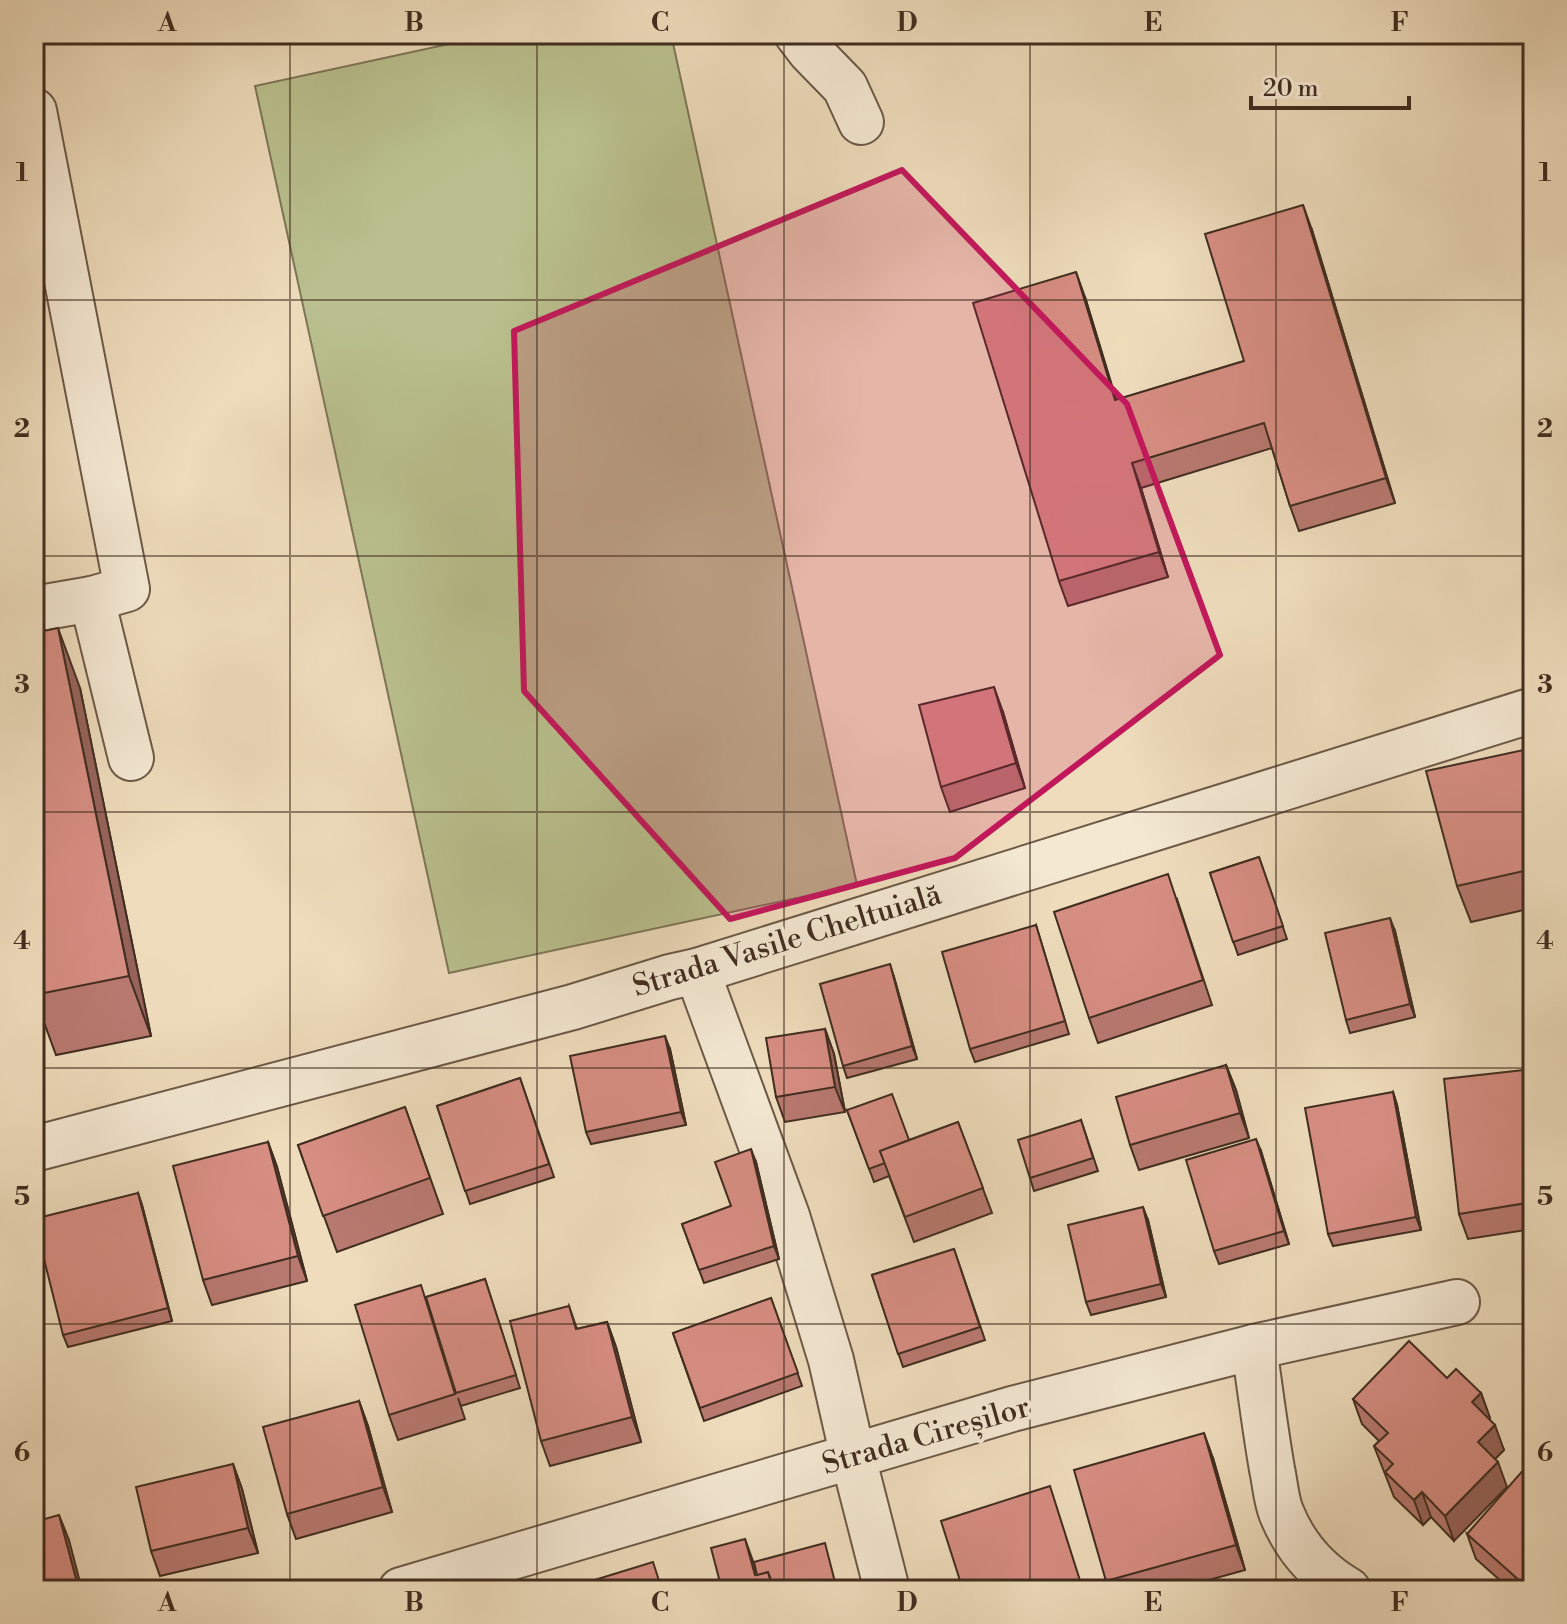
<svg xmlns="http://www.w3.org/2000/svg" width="1567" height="1624" font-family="'Libre Bodoni',serif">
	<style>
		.green { fill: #bac08f; stroke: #7e7658; stroke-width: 2 }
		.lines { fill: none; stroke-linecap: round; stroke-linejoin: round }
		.minor-casing { stroke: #6c5947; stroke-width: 48 }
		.minor { stroke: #f4e8d3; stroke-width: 44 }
		.wall { fill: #b87970; stroke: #412d20; stroke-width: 2 }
		.shaded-wall { fill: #96635b; stroke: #412d20; stroke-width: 2 }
		.building { fill: #d68d82; stroke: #412d20; stroke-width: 2 }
		.marked { fill: #c2185b; fill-opacity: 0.2; stroke: #c2185b; stroke-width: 6; stroke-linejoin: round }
		.grid { fill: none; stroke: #412d20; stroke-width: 2; stroke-opacity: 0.55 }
		.labels { text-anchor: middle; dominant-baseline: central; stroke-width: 8; stroke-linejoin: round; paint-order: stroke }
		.street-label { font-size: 30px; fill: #412d20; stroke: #f4e8d3 }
		.neatline { fill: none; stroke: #412d20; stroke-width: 3 }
		.grid-label { font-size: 26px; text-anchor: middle; font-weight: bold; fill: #412d20 }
	</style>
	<rect width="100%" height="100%" fill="#eedcbc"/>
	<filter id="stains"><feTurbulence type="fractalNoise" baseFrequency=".0025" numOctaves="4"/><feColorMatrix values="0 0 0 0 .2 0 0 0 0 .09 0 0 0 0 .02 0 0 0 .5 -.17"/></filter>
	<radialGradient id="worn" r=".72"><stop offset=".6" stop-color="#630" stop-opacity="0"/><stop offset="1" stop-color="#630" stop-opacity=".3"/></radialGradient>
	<polygon class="green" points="495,34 671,34 857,885 449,973 255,86"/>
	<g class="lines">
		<g class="minor-casing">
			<g id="minor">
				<polyline points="797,34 810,51 845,87 861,122"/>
				<polyline points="34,111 127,589 92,599 34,609"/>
				<polyline points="92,599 131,758"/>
				<polyline points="697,971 787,1216 831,1360 853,1457 887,1590"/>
				<polyline points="34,1149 573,1007 670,977 697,971 1533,710"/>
				<path d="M 1254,1347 C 1260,1388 1265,1429 1272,1469 C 1275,1483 1276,1499 1281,1512 C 1294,1545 1317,1572 1348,1590"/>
				<polyline points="401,1590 1012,1409 1254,1347 1457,1302"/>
			</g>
		</g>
		<use href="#minor" class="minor"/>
	</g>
	<g class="wall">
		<polygon points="1312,230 1395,503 1299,531 1290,506 1272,448 1141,488 1168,577 1068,606 1059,581 1085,297 1116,400 1244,361"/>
		<polygon points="80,688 151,1036 56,1055 34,995"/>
		<polygon points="1003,712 1025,788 950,812 941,787"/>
		<polygon points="1533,748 1533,908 1471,922 1457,886"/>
		<polygon points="1259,857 1287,939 1238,955 1210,873"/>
		<polygon points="1177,899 1212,1005 1098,1043 1089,1018"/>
		<polygon points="1036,925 1069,1034 975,1062 970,1049"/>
		<polygon points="1395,931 1415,1017 1350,1033 1346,1020"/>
		<polygon points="894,977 917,1059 847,1078 843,1066"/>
		<polygon points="825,1029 834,1054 845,1112 785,1122 776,1097"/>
		<polygon points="670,1049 686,1125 591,1144 586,1132"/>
		<polygon points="1226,1065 1236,1090 1249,1138 1139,1170 1130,1145"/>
		<polygon points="1533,1069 1533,1229 1468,1239 1459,1214"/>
		<polygon points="520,1078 554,1177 470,1204 437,1106"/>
		<polygon points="1393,1092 1397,1105 1421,1230 1333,1246 1328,1234"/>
		<polygon points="405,1107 443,1214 337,1252 298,1145"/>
		<polygon points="847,1110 909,1140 958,1122 992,1213 914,1242 889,1176 874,1182"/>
		<polygon points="1081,1120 1098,1171 1034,1191 1030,1178"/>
		<polygon points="268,1142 277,1167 307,1281 212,1305 203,1280"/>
		<polygon points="1261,1151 1289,1244 1219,1264 1214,1251"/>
		<polygon points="756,1162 779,1259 704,1283 682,1224 731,1206"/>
		<polygon points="138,1193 142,1205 172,1321 68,1347 63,1335"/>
		<polygon points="1148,1220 1166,1297 1091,1315 1086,1302"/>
		<polygon points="954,1249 985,1340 903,1367 872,1275"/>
		<polygon points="485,1279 520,1388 461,1406 458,1398 465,1419 398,1440 389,1415 426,1297"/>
		<polygon points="771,1298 802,1386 704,1421 673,1333"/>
		<polygon points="569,1306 577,1329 607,1322 616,1347 641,1442 550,1466 541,1441"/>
		<polygon points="1447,1378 1481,1393 1490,1418 1489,1419 1504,1450 1495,1459 1454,1541 1431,1517 1423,1525 1394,1497 1374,1446 1379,1441 1362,1424 1353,1399"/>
		<polygon points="359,1401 368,1426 392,1512 296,1539 287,1514"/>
		<polygon points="1213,1458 1245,1570 1173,1590 1109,1590 1106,1581"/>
		<polygon points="233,1464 242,1489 258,1553 160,1576 151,1551"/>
		<polygon points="1467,1534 1533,1590 1511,1590 1476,1559"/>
	</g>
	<g class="shaded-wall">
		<polygon points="1303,205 1312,230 1395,503 1386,478"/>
		<polygon points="1076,272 1085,297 1124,425 1115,400"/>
		<polygon points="1132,463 1141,488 1168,577 1159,552"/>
		<polygon points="58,628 80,688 151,1036 129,976"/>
		<polygon points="994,687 1003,712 1025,788 1016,763"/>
		<polygon points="1390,918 1395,931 1415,1017 1410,1004"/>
		<polygon points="890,964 894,977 917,1059 912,1046"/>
		<polygon points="825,1029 834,1054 845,1112 835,1087"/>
		<polygon points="665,1036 670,1049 686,1125 681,1112"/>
		<polygon points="1226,1065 1236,1090 1249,1138 1240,1113"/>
		<polygon points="1393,1092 1397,1105 1421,1230 1416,1217"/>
		<polygon points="1256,1139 1261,1151 1289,1244 1284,1231"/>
		<polygon points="268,1142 277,1167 307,1281 298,1256"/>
		<polygon points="751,1149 756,1162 779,1259 774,1246"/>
		<polygon points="138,1193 142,1205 172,1321 168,1308"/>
		<polygon points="1143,1207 1148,1220 1166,1297 1161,1284"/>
		<polygon points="607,1322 616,1347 641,1442 632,1417"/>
		<polygon points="1481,1393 1490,1418 1481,1427 1472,1402"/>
		<polygon points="359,1401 368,1426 392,1512 383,1487"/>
		<polygon points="1495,1425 1504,1450 1487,1467 1478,1442"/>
		<polygon points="1204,1433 1213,1458 1245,1570 1236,1545"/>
		<polygon points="1498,1462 1507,1487 1454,1541 1445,1516"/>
		<polygon points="233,1464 242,1489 258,1553 248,1528"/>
		<polygon points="1422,1492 1431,1517 1423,1525 1414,1500"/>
		<polygon points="59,1515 69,1540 82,1590 79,1590"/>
		<polygon points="745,1539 758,1575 755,1575"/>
	</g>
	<g class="building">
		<polygon points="1303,205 1386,478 1290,506 1264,423 1132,463 1159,552 1059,581 973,303 1076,272 1115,400 1244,361 1205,234"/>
		<polygon points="58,628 129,976 34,995 34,633"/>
		<polygon points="994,687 1016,763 941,787 919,705"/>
		<polygon points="1533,748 1533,869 1457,886 1426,771"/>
		<polygon points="1259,857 1283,926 1233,942 1210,873"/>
		<polygon points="1168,874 1203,980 1089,1018 1054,912"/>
		<polygon points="1390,918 1410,1004 1346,1020 1325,933"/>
		<polygon points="1036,925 1065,1021 970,1049 942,952"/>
		<polygon points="890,964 912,1046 843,1066 820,984"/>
		<polygon points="825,1029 835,1087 776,1097 766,1038"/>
		<polygon points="665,1036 681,1112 586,1132 570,1056"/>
		<polygon points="1226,1065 1240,1113 1130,1145 1116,1097"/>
		<polygon points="1533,1069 1533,1202 1459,1214 1444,1079"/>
		<polygon points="520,1078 549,1164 465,1191 437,1106"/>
		<polygon points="1393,1092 1416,1217 1328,1234 1305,1108"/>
		<polygon points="892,1094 909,1140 880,1151 885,1163 869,1169 847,1110"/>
		<polygon points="405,1107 430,1178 323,1216 298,1145"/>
		<polygon points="1081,1120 1093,1158 1030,1178 1018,1140"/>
		<polygon points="958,1122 983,1188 905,1217 880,1151"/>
		<polygon points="1256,1139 1284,1231 1214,1251 1186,1160"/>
		<polygon points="268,1142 298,1256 203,1280 173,1166"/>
		<polygon points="751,1149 774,1246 699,1270 682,1224 731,1206 715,1162"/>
		<polygon points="138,1193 168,1308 63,1335 34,1219"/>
		<polygon points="1143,1207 1161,1284 1086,1302 1068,1225"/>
		<polygon points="954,1249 980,1327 898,1354 872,1275"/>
		<polygon points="485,1279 516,1375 456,1393 426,1297"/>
		<polygon points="421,1285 455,1394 389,1415 355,1305"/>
		<polygon points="771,1298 798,1373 700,1408 673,1333"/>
		<polygon points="569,1306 576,1329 607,1322 632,1417 541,1441 510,1321"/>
		<polygon points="1409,1341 1447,1378 1456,1369 1481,1393 1472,1402 1495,1425 1478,1442 1498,1462 1445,1516 1422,1492 1414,1500 1385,1472 1393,1464 1374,1446 1388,1433 1353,1399"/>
		<polygon points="359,1401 383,1487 287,1514 263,1427"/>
		<polygon points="1204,1433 1236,1545 1106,1581 1074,1470"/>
		<polygon points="233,1464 248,1528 151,1551 136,1487"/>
		<polygon points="1526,1467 1533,1474 1533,1590 1530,1590 1467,1534"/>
		<polygon points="1050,1486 1083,1590 963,1590 941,1521"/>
		<polygon points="59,1515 79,1590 34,1590 34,1522"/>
		<polygon points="745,1539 755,1575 768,1572 773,1590 722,1590 711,1548"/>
		<polygon points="825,1543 837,1590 775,1590 768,1572 757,1575 754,1562"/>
		<polygon points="653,1562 662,1590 562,1590"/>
	</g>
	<path class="marked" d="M 902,170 L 1127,404 L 1220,655 L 955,858 L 730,919 L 524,691 L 514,331 Z"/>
	<path class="grid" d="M 290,34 L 290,1590M 537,34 L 537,1590M 784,34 L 784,1590M 1030,34 L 1030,1590M 1276,34 L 1276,1590M 34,300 L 1533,300M 34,556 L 1533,556M 34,812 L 1533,812M 34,1068 L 1533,1068M 34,1324 L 1533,1324"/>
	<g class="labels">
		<g class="street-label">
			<text transform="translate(787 941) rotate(-17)">Strada Vasile Cheltuială</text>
			<text transform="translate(926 1436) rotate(-16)">Strada Cireșilor</text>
		</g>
	</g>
	<rect width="1567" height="1624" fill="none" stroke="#eedcbc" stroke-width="88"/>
	<path d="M1251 96v12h158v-12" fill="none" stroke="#412d20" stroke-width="4"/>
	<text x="1263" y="96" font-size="24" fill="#412d20" stroke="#f4e8d3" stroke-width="6" paint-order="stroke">20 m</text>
	<rect x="44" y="44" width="1479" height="1536" class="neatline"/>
	<g class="grid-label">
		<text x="167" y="31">A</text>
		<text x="414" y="31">B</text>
		<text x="660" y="31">C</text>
		<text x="907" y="31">D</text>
		<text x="1153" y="31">E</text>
		<text x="1400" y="31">F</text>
		<text x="22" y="181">1</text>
		<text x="1545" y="181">1</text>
		<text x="22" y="437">2</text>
		<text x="1545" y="437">2</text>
		<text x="22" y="693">3</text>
		<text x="1545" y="693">3</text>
		<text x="22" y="949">4</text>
		<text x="1545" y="949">4</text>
		<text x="22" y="1205">5</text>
		<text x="1545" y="1205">5</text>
		<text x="22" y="1461">6</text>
		<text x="1545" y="1461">6</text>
		<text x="167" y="1611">A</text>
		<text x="414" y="1611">B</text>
		<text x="660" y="1611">C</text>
		<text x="907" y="1611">D</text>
		<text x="1153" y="1611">E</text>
		<text x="1400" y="1611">F</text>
	</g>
	<rect width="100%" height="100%" filter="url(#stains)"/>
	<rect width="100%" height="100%" fill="url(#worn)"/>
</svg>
